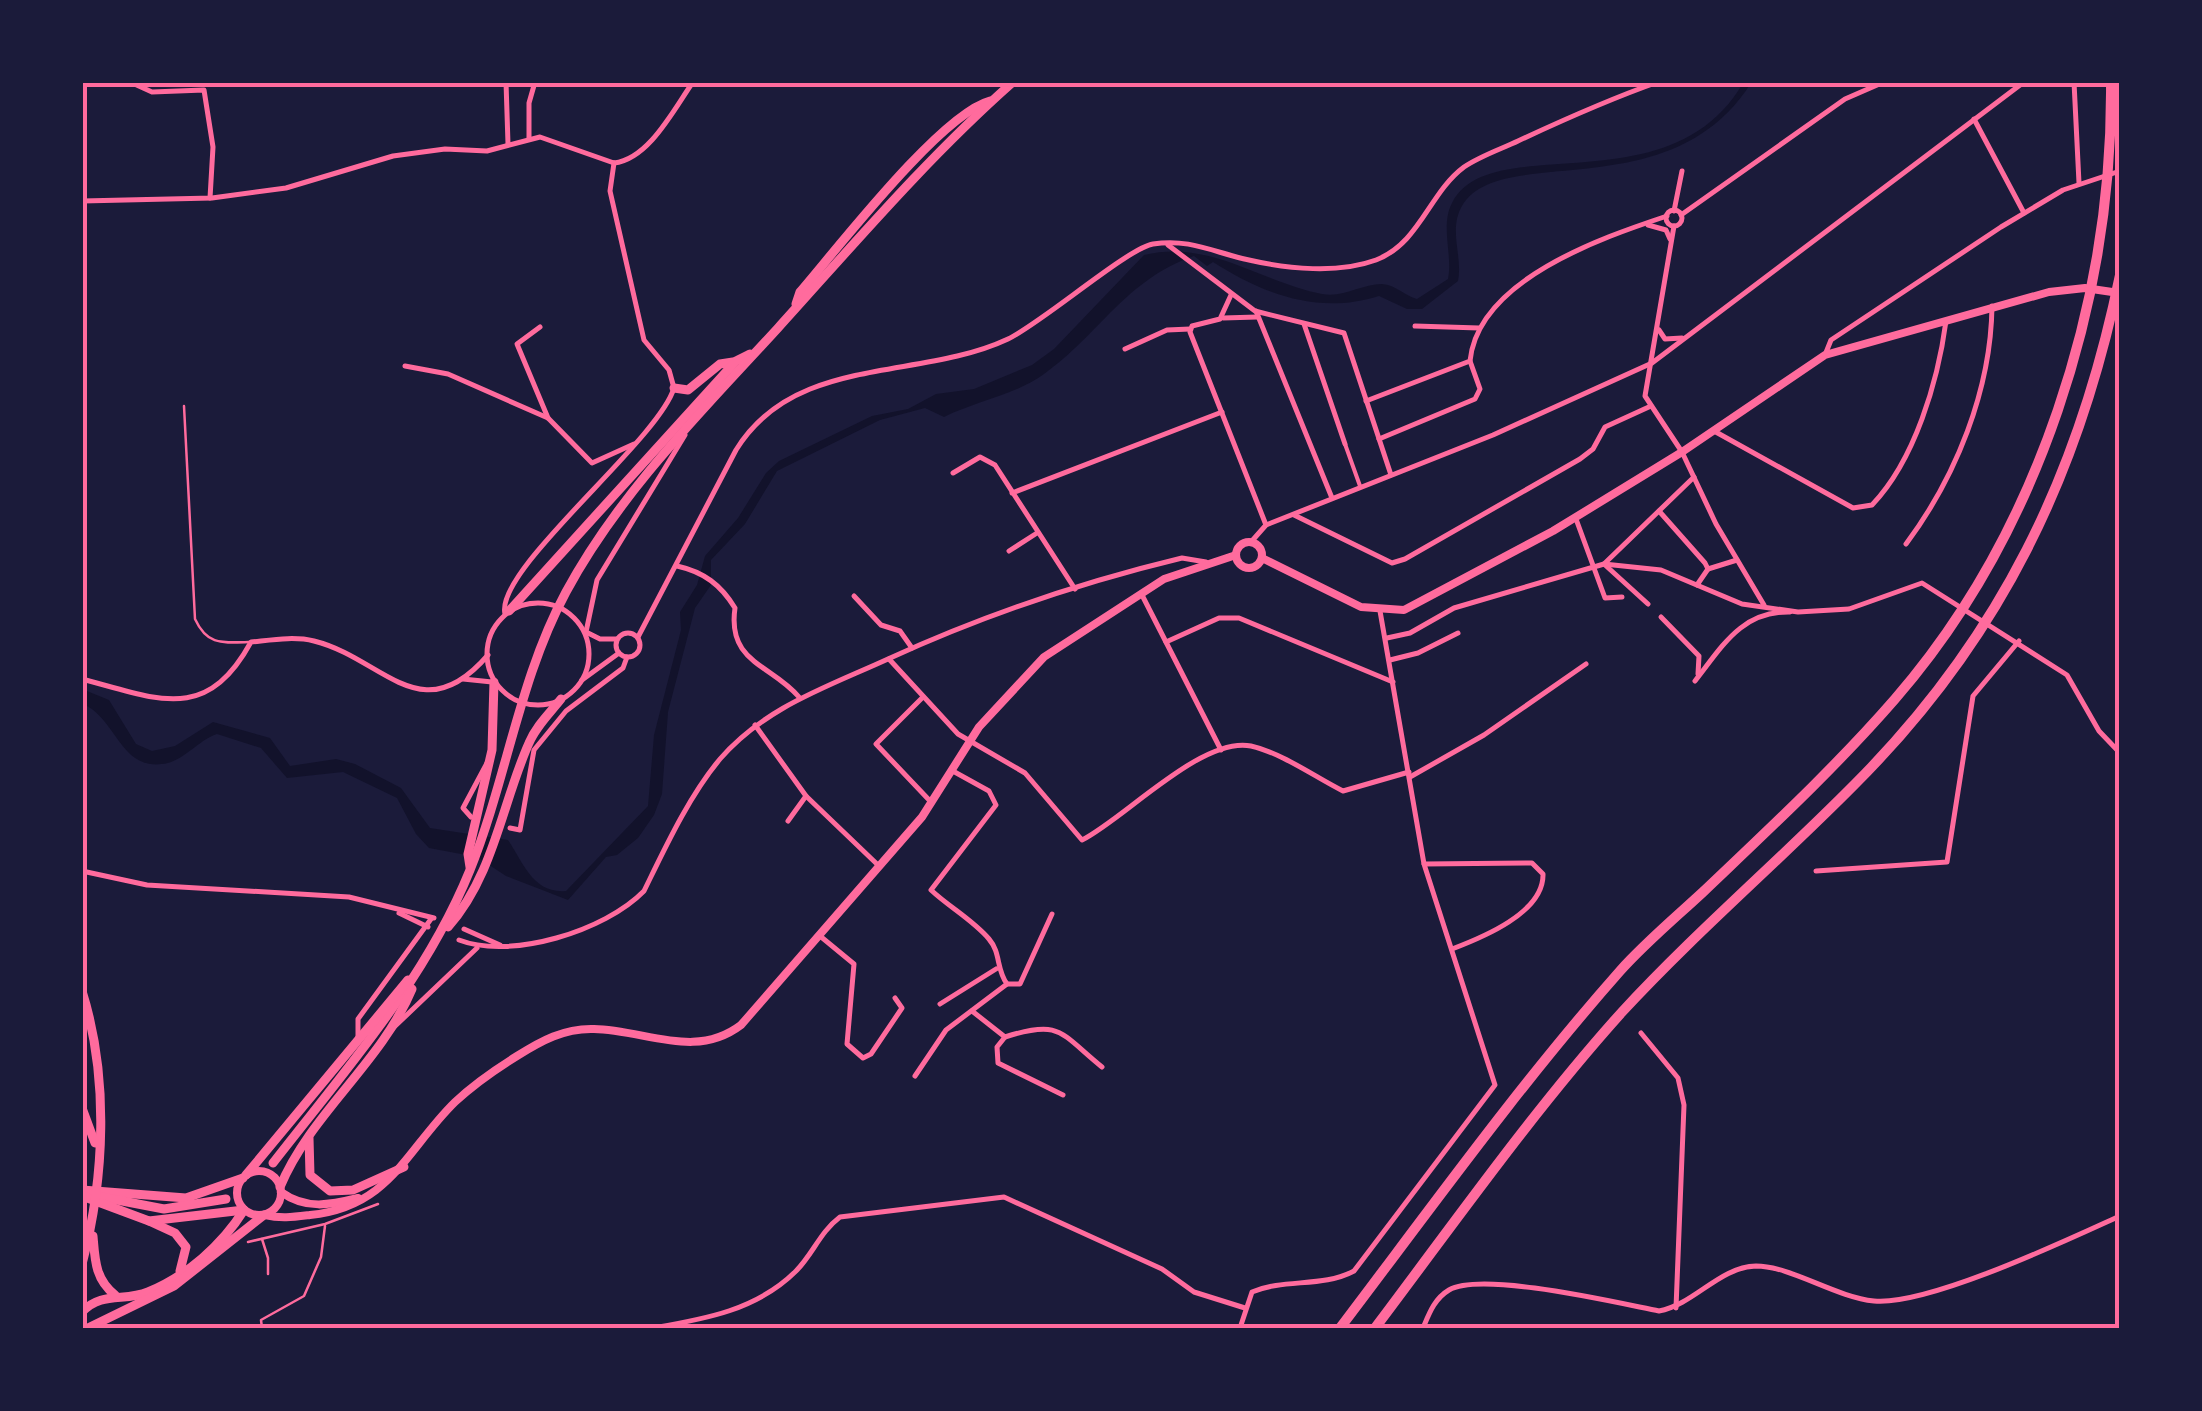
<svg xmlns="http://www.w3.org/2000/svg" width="2202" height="1411" font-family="Poppins,sans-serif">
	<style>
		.water { fill: #12122b }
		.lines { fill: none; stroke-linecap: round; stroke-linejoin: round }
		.service { stroke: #ff6b9d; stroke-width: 2.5 }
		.pedestrian { stroke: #ff6b9d; stroke-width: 4 }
		.minor { stroke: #ff6b9d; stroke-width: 5 }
		.tertiary { stroke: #ff6b9d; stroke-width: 8 }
		.primary { stroke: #ff6b9d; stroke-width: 9 }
		.trunk { stroke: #ff6b9d; stroke-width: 9 }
		.motorway { stroke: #ff6b9d; stroke-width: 10 }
		.neatline { fill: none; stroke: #ff6b9d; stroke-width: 4 }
	</style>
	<rect width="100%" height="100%" fill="#1b1b3a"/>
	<path class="water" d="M 1743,83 L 1751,83 C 1670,211 1499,141 1462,206 C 1448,230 1463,256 1458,281 L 1422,309 L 1407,309 L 1379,296 C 1319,315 1265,295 1213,262 L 1207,266 L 1194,256 C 1125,280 1100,334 1044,374 C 1015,395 976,401 944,417 L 925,408 L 880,420 L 777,471 L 745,524 L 711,560 L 711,585 L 695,608 L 668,712 L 662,794 L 654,815 L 638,838 L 617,855 L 606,857 L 568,900 L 506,876 L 477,857 L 429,848 L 416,834 L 397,798 L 343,772 L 287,778 L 261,748 L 217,734 C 199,740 186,758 168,763 C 120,774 118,719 83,704 L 82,689 L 109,700 L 136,744 L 152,751 L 175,746 L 213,722 L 270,738 L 290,766 L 336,759 L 355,764 L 401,788 L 430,828 L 508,840 C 523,862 533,894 566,891 L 648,806 L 654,735 L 681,630 L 680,612 L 697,585 L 705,556 L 738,518 L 766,473 L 779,461 L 872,416 L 908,409 L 936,394 L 974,389 L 1032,365 L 1054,349 L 1144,255 C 1210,239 1260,282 1322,294 C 1344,298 1361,284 1382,284 C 1396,285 1405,296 1417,299 L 1448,279 C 1453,255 1440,226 1452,203 C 1490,128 1670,209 1743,83 Z"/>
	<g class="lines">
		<g class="service">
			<path d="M 184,406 L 195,619 C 207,645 221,643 249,642"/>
			<polyline points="262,1239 268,1258 268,1274"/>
			<polyline points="248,1242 325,1224 378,1204"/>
			<polyline points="262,1328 261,1320 304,1296 321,1257 325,1226"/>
		</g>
		<polyline class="pedestrian" points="1345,444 1360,486"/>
		<g class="minor">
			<polyline points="130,82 152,92 204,90 213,147 210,198"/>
			<polyline points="506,82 508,144"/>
			<polyline points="2074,82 2079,183"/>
			<polyline points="1974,119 2024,213"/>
			<polyline points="529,139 529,103 535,82"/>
			<path d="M 614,163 C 649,159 674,109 693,82"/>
			<polyline points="82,201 212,198 286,188 393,156 445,149 487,151 540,137 614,163"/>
			<circle cx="1674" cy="218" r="8"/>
			<polyline points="1674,211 1682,171"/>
			<polyline points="1681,215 1845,99 1884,82"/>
			<polyline points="1648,225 1666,230 1670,239"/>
			<polyline points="1674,226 1645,396 1682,452 1716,524 1764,605"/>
			<polyline points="1168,245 1255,311 1344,333 1391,475"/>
			<polyline points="1231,295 1220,319 1192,326 1190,332 1266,525"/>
			<polyline points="1256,311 1332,498"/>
			<polyline points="1223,318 1257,317"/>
			<polyline points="1304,324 1345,444"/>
			<polyline points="1415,326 1479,328"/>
			<polyline points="540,327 517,344 548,418"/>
			<polyline points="1659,330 1665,339 1682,338"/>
			<polyline points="1125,349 1167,330 1190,329"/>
			<polyline points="1825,355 1831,340 2001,227 2063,190 2120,171"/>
			<polyline points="405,366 448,374 548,418 592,463 634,444"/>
			<path d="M 1366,401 L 1470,361 C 1478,280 1601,238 1667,216"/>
			<path d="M 1714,431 L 1853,508 L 1872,505 C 1915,460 1938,381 1946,321"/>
			<polyline points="1379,439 1475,399 1480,389 1470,361"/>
			<polyline points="953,473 980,457 995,465 1075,589"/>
			<polyline points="1012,493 1222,412"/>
			<polyline points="1659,511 1705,563 1708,569 1697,585"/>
			<polyline points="1294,515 1392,563 1405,559 1580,459 1593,449 1605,427 1651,406"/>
			<polyline points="1576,519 1605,598 1622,597"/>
			<polyline points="1251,542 1266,525 1493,435 1652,363 2024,82"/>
			<path d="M 1906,544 C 1956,477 1991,390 1992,306"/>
			<polyline points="1009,551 1037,533"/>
			<path d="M 677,566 C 704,572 721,585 735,608 C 727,663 771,664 799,697"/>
			<polyline points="1708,569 1737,560"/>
			<polyline points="1142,595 1221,750"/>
			<polyline points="854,596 881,625 900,631 912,648"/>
			<circle cx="538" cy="654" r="51"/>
			<polyline points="1648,604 1604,564 1694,477"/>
			<path d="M 505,614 C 494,570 658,441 674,388 L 669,370 L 644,340 L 610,191 L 614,163"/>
			<polyline points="1661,617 1699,656 1698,674"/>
			<circle cx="628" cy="645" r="12"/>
			<path d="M 638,637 L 736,450 C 795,354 919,381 1008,339 C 1043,322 1128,248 1153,244 C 1190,238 1215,253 1249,260 C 1288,269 1338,274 1376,260 C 1420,243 1429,193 1464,167 C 1480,156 1501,149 1518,141 C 1565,119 1610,99 1658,82"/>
			<polyline points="1387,638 1410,633 1454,608 1604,564 1661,570 1742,604 1798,612 1849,609 1922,583 2067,675 2099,731 2120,753"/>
			<polyline points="617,639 600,639 586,632 597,580 685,435"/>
			<polyline points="1166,642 1219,618 1239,618 1393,682"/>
			<path d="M 889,659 L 958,734 L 1025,773 L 1082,840 C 1124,819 1202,736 1251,746 C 1282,753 1315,777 1343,791 L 1409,772"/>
			<polyline points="1390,660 1418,653 1458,633"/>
			<path d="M 82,679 C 158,699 206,724 251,642 C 271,640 294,636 314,641 C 383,658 421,733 488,655"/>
			<polyline points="463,679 492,682"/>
			<polyline points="582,680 619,653"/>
			<path d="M 1695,681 C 1722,647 1741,611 1790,612"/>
			<polyline points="923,697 876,744 931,802"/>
			<polyline points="755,725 806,796 879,866"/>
			<polyline points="1410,777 1484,735 1586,664"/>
			<polyline points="471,817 463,808 487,763"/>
			<polyline points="788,821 806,796"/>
			<polyline points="510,828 520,830 534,750 566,711 623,668 627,657"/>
			<path d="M 1424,864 L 1532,863 L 1543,874 C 1544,913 1481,938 1452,949"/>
			<polyline points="82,871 147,885 349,897 434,918"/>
			<polyline points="1816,871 1947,862 1973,696 2019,641"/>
			<polyline points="399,913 428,927"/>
			<polyline points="464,929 500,945"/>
			<polyline points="820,936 854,964 847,1044 863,1058 871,1054 902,1008 895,998"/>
			<path d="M 459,940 C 511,960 605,931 644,891 C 665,848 689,796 720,759 C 765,707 827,687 888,659 C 982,616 1082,582 1182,558 L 1206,562"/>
			<polyline points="1007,984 1020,984 1052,914"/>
			<polyline points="940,1004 996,969"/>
			<path d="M 972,1011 L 1005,1037 C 1061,1019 1060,1033 1102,1067"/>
			<polyline points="391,1030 477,948"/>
			<polyline points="1641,1033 1678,1078 1684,1105 1676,1308"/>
			<polyline points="1005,1037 997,1047 998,1063 1063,1095"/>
			<polyline points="358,1038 358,1019 431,919"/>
			<path d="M 915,1076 L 946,1030 L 1007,984 C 996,969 1001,953 989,939 C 973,920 949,907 931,890 L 996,805 L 989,791 L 951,770"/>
			<path d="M 653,1328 C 705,1319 757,1310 796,1271 C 813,1254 820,1232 840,1217 L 1004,1197 L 1162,1269 L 1194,1292 L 1245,1308"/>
			<path d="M 1240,1328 L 1252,1292 C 1285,1278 1322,1288 1354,1271 L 1495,1085 L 1424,864 L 1380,611"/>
			<path d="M 1423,1328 C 1429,1314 1434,1299 1449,1290 C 1482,1271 1618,1303 1659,1311 C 1695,1304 1719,1267 1756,1266 C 1791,1266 1835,1297 1874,1301 C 1928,1306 2067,1240 2120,1216"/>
		</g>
		<g class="tertiary">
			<circle cx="1249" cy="555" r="13"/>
			<polyline points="1262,558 1361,607 1404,610 1553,531 1682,452 1825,355 2049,292 2085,288 2119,293"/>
			<circle cx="259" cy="1193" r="22"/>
			<path d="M 281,1192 C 306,1210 330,1205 358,1198"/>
			<path d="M 265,1215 C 281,1219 294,1217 310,1215 C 390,1207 406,1150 455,1102 C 473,1085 496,1069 517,1056 C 541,1041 564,1028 594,1029 C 646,1030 695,1060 741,1025 L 922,817 L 979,727 L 1044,657 L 1164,579 L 1236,555"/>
		</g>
		<g class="primary">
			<path d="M 796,304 L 800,292 C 838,248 941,114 990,101"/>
			<polyline points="674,388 688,390 720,364 733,362"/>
			<polyline points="509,611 736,361 750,354"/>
			<polyline points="470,867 468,854 492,750 494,682"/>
			<path d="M 448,927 C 494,875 502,803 529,743 C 536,726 550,713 561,699"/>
			<polyline points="309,1138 310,1175 330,1191 353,1190 404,1167"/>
			<path d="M 273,1163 C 346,1069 425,981 470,870 C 507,778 519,679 566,592 C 620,492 702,411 778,328 C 854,244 928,157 1013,82"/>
			<polyline points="246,1175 408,980"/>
			<path d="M 280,1187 C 311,1113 381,1063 412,989"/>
			<polyline points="82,1190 186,1198 243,1178"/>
			<polyline points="91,1195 164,1209 226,1199"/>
			<polyline points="82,1196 149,1221 244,1210"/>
		</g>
		<g class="trunk">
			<path d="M 82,991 C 109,1077 105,1177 82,1264"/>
			<polyline points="82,1022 83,1005"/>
			<polyline points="82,1108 95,1143"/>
			<polyline points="149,1221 175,1233 186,1247 180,1271"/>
			<path d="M 93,1236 C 95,1260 95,1279 115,1295"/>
			<path d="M 82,1312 C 102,1291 124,1302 148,1292 C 187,1276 222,1245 244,1210"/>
			<polyline points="88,1328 174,1286 264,1215"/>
		</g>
		<g class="motorway">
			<path d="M 1340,1328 C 1431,1208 1520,1084 1620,971 C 1645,943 1675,918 1703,892 C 1768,830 1836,767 1895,699 C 2039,533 2113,301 2111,82"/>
			<path d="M 1375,1328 C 1455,1222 1533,1111 1622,1012 C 1696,932 1779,861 1855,784 C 2000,639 2079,475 2120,275"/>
		</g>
	</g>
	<rect width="2202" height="1411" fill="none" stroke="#1b1b3a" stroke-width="170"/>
	<rect x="85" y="85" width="2032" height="1241" class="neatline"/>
</svg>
